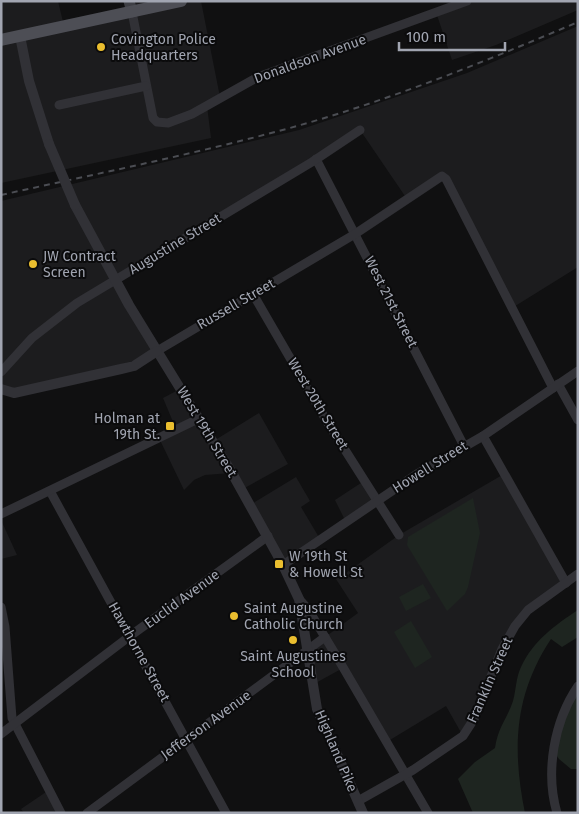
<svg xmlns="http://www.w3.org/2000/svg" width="579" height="814" font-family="'Fira Sans',sans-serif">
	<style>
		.built { fill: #1c1c1e }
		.green { fill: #1e2520 }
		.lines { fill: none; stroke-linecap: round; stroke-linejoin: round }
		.minor { stroke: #313136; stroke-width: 9 }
		.tertiary { stroke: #313136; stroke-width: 10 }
		.secondary { stroke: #3f4046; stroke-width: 11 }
		.primary { stroke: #4d4e55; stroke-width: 12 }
		.rail { stroke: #4b4d53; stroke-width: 2; stroke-dasharray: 6 5; stroke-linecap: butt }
		.tertiary-bridge { stroke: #313136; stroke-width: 10 }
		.poi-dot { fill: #eabe2f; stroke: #0b0b0c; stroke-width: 2 }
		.labels { text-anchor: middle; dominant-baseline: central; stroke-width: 4; stroke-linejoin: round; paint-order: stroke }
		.poi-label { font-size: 14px; fill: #a1a5b1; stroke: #0b0b0c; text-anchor: start }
		.street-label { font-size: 14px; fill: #a1a5b1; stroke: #0b0b0c }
	</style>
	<rect width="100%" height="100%" fill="#101011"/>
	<g class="built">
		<polygon points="1,1 58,1 64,26 131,12 129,1 201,1 220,97 207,106 211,138 1,183"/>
		<polygon points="467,1 578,1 578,10 496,45 452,60 436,12"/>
		<polygon points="578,26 578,267 512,308 446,179 407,199 360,130 116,279 157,351 148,357 29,389 1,389 1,201 299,130 467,73"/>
		<polygon points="180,389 212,442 259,413 288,464 241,490 231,473 205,475 194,480 184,490 159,438 176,429 163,398"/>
		<polygon points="504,474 566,583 521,617 463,736 446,706 385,743 343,668 312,685 306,651 358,613 334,576 343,575 399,535"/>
		<polygon points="296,477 310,501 301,507 320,539 283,565 250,505"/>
		<polygon points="364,481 377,501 346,522 335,500"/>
		<polygon points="1,520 17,555 1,559"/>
		<polygon points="49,790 61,813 24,813 21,809"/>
	</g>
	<g class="green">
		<polygon points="473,498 480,533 468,587 465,594 447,611 407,545 408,537"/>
		<polygon points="423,584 431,598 406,611 399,597"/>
		<path d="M 578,610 L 578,637 L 562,647 L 551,639 C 514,695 512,749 525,813 L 473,813 L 458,779 L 475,762 L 495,748 C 498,727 507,719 513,701 C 516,690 516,677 521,667 C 533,641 555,625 578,610 Z"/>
		<polygon points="411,621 432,657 415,668 394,632"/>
		<polygon points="578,686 578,769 571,769 559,759 553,750"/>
	</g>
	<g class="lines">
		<g class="minor">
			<polyline points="132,12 153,118 157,122 168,123 192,114 258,77 467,1"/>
			<polyline points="59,105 146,86"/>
			<polyline points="316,159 464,446"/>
			<polyline points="253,294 326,420 399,535"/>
			<polyline points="157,351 355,234 442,176 446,179 553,388"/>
			<polyline points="1,372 32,338 77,303 312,162 360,130"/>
			<polyline points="558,384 578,420"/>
			<polyline points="483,436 566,583"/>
			<polyline points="50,491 226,813"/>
			<polyline points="1,514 198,419"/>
			<polyline points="283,565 417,474 483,436 578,371"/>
			<polyline points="299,599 308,609 337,657 428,813"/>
			<polyline points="1,607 5,627 12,718 61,813"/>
			<polyline points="1,734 130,636 268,536"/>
			<polyline points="358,801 413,770 463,736 474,719 502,649 515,626 528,610 578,574"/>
			<polyline points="87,813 325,637"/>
			<path d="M 557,813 C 545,772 554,721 578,686"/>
		</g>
		<g class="tertiary">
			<polyline points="20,36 29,81 49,144"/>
			<polyline points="75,205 129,305 232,473 283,565 299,599 317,709 363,813"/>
			<polyline points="1,389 14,393 121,369 134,366 157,351"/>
		</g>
		<polyline class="secondary" points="129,1 132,12"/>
		<polyline class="primary" points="1,40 181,1"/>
		<path class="rail" d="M 1,195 C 100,173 200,153 297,126 C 393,99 486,61 578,22"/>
		<polyline class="tertiary-bridge" points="49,144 75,205"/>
	</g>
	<g class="poi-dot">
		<circle cx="101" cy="47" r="5"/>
		<circle cx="33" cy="264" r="5"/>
		<rect x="165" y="421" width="10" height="10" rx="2.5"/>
		<rect x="274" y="559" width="10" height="10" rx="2.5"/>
		<circle cx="234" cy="616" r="5"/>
		<circle cx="293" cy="640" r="5"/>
	</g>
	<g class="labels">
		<g class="poi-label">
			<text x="111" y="39">Covington Police<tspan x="111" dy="16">Headquarters</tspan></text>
			<text x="43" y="256">JW Contract<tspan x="43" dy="16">Screen</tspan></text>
			<text x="160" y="418" text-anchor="end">Holman at<tspan x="160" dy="16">19th St.</tspan></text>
			<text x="289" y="556">W 19th St<tspan x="289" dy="16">&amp; Howell St</tspan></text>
			<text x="244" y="608">Saint Augustine<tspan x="244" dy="16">Catholic Church</tspan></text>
			<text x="293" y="656" text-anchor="middle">Saint Augustines<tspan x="293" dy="16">School</tspan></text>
		</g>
		<g class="street-label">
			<text transform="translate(310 59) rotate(-20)">Donaldson Avenue</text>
			<text transform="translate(175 244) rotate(-31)">Augustine Street</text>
			<text transform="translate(391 302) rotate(63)">West 21st Street</text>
			<text transform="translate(236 304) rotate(-30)">Russell Street</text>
			<text transform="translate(318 404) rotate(59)">West 20th Street</text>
			<text transform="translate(207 432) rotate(59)">West 19th Street</text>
			<text transform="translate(430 467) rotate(-32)">Howell Street</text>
			<text transform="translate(182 599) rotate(-36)">Euclid Avenue</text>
			<text transform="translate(139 652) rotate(61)">Hawthorne Street</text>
			<text transform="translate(490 680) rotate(-66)">Franklin Street</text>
			<text transform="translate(206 725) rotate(-36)">Jefferson Avenue</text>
			<text transform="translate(336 751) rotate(67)">Highland Pike</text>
		</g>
	</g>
	<rect width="579" height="814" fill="none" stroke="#a1a5b1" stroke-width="5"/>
	<path d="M399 42v8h106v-8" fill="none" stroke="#a1a5b1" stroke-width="2.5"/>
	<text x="406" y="42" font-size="15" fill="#a1a5b1" stroke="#0b0b0c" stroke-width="4" paint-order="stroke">100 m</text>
</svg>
